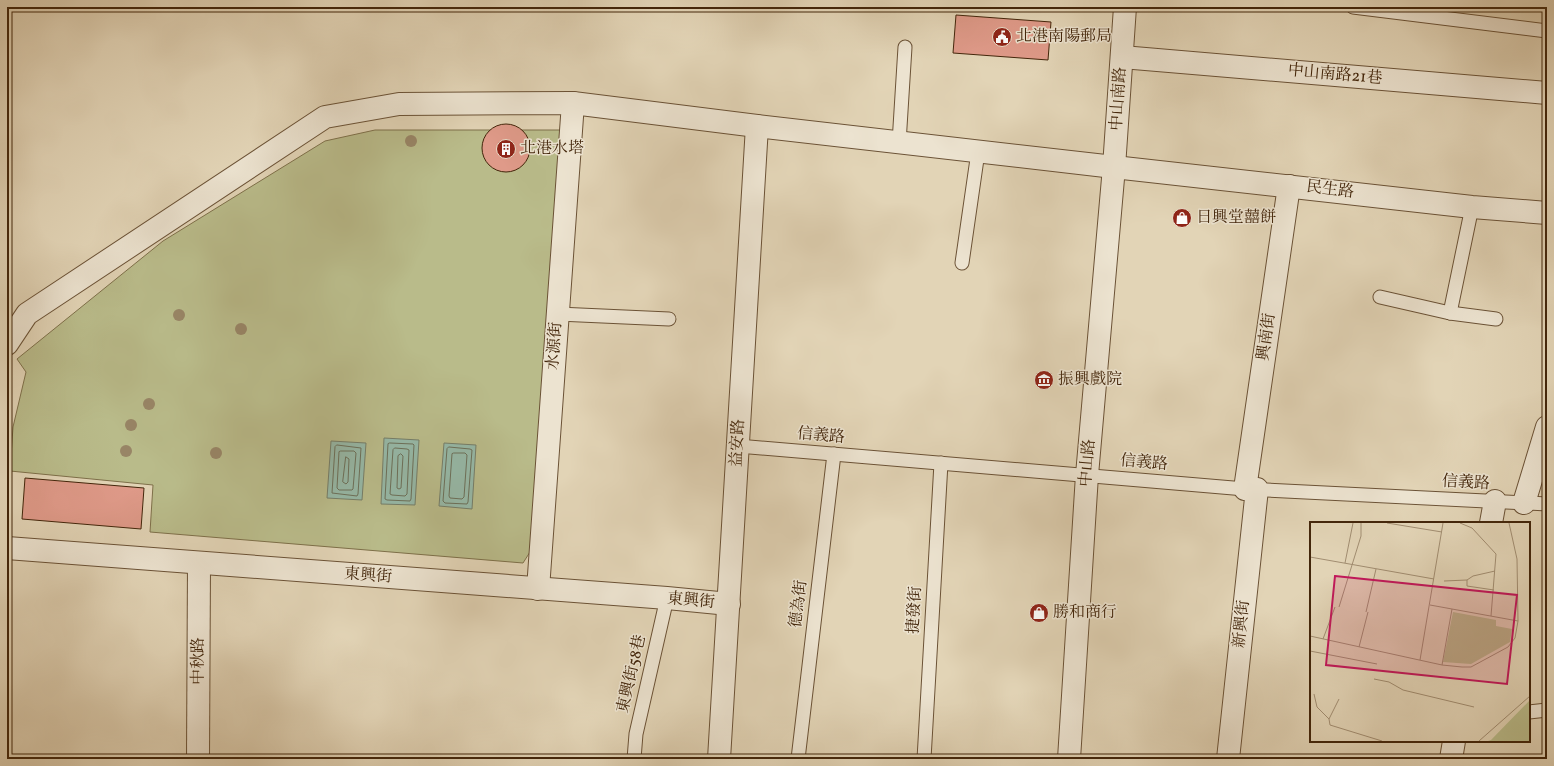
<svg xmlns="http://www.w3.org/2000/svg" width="1554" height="766" font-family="Vollkorn,'Noto Serif TC',serif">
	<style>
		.green { fill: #b9bb8a; stroke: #7e704a }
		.water { fill: #96b9a8; stroke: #757e69 }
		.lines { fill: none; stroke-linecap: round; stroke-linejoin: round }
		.shore { stroke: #6c705a; stroke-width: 1 }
		.building { fill: #df9a89; stroke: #43260b }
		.lane-casing { stroke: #6b5236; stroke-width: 15 }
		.street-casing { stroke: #6b5236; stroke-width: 24 }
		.lane { stroke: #ece3d0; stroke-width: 13 }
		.street { stroke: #ece3d0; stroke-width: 22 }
		.tree { fill: #988566 }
		.labels { text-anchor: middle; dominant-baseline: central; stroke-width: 3; stroke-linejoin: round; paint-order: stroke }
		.poi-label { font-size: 16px; fill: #43260b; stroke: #ece3d0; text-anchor: start }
		.street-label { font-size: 16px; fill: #43260b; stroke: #ece3d0 }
		.inset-road { fill: none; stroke: #a28e72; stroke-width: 1 }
		.view { fill: #c2185b; fill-opacity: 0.15; stroke: #c2185b; stroke-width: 2 }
		.inset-edge { fill: none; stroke: #43260b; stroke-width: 2 }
	</style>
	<rect width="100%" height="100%" fill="#e2d4b6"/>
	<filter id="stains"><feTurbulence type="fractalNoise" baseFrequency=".005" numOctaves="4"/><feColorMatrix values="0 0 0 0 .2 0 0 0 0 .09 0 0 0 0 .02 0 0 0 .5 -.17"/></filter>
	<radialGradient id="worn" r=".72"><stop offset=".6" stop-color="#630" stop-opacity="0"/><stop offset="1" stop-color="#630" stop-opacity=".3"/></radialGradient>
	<polygon class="green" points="375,130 564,130 530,552 523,563 150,532 153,485 10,471 13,427 26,372 17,359 163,241 325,141"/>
	<g class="water">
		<polygon points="384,438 419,440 415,505 381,504"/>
		<polygon points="331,441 366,443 362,500 327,498"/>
		<polygon points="444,443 476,445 472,509 439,506"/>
	</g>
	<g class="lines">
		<g class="shore">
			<polygon points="390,443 413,444 414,445 411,499 410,501 387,500 385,499 388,444"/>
			<polygon points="337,445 361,448 358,494 357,496 332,493 335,447"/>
			<polygon points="449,447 470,449 472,450 468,502 467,504 445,503 443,501 447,449"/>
			<polygon points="395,448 407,449 409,450 407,494 405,496 392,495 390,494 393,450"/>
			<polygon points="341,451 354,451 356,453 353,489 352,490 339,490 337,488 339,452"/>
			<polygon points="454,453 465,453 467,455 464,497 462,499 450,498 449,496 452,454"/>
			<polygon points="401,454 403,456 401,488 399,489 397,488 398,456"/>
			<polygon points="346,457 349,459 348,482 346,484 343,482"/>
		</g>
	</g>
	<g class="building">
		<polygon points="956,15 1051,22 1048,60 953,53"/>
		<circle cx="506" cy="148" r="24"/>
		<polygon points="7,409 11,411 7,433"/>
		<polygon points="25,478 144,488 141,529 22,519"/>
	</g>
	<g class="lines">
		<g class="lane-casing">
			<g id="lane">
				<polyline points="1353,7 1547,31"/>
				<polyline points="899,143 905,47"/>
				<polyline points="962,263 978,152"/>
				<polyline points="1380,297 1450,313 1472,207"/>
				<polyline points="1450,313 1496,319"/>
				<polyline points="558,314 669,319"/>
				<polyline points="738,446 1245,489 1547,504"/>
				<polyline points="1529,712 1547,710"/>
				<polyline points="634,759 636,734 667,598"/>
				<polyline points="798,759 834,454"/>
				<polyline points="924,759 941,463"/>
			</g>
		</g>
		<g class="street-casing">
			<g id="street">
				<polyline points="1122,57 1547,93"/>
				<polyline points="7,344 27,314 325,117 399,104 573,103 757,126 1114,167 1472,207 1547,213"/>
				<polyline points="1245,489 1289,186"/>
				<polyline points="1524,503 1547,427"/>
				<polyline points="1491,523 1495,501"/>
				<polyline points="7,548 667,598 729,604"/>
				<polyline points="538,589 573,103"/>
				<polyline points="198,759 199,563"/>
				<polyline points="719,759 757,126"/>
				<polyline points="1069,759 1087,475 1114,167 1125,7"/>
				<polyline points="1228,759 1257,489"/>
				<polyline points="1451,759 1454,741"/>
			</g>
		</g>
		<use href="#lane" class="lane"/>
		<use href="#street" class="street"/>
	</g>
	<g class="tree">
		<circle cx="411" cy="141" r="6"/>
		<circle cx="179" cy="315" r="6"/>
		<circle cx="241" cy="329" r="6"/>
		<circle cx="149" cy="404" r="6"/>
		<circle cx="131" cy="425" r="6"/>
		<circle cx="126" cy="451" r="6"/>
		<circle cx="216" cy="453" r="6"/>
	</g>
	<defs>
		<g id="civic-disc" transform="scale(1)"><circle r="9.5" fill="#8f2418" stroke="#ece3d0"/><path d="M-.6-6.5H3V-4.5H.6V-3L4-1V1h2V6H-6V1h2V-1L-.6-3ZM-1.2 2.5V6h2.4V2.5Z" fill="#fff"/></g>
		<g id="building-disc" transform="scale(1)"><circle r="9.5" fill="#8f2418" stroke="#ece3d0"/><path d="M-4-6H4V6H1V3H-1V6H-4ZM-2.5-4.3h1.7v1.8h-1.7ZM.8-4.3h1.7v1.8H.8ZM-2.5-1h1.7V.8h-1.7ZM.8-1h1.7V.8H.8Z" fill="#fff"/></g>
		<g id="shop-disc" transform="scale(1)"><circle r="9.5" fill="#8f2418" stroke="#ece3d0"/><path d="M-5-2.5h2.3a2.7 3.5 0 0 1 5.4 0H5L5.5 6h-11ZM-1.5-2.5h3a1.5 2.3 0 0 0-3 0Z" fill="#fff"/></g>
		<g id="museum-disc" transform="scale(1)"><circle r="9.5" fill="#8f2418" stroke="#ece3d0"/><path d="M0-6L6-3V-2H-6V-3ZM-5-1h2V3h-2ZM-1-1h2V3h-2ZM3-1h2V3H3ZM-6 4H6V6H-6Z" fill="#fff"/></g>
	</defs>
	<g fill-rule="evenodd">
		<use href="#civic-disc" x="1002" y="37"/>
		<use href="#building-disc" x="506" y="149"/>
		<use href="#shop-disc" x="1182" y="218"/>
		<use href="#museum-disc" x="1044" y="380"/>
		<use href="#shop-disc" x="1039" y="613"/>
	</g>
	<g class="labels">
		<g class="poi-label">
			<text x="1016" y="37">北港南陽郵局</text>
			<text x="520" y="149">北港水塔</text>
			<text x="1196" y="218">日興堂囍餅</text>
			<text x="1058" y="380">振興戲院</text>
			<text x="1053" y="613">勝和商行</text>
		</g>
		<g class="street-label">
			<text transform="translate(1335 75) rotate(5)">中山南路21巷</text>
			<text transform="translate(1119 99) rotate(-86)">中山南路</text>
			<text transform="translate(1330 190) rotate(7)">民生路</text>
			<text transform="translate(1267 337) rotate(-82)">興南街</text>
			<text transform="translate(555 346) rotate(-86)">水源街</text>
			<text transform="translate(821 436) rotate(5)">信義路</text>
			<text transform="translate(738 443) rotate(-87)">益安路</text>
			<text transform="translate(1088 463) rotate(-85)">中山路</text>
			<text transform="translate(1144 463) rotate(5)">信義路</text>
			<text transform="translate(1466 483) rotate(3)">信義路</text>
			<text transform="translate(368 576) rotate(4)">東興街</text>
			<text transform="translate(691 601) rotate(5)">東興街</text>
			<text transform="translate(799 604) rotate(-83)">德為街</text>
			<text transform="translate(915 610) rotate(-87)">捷發街</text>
			<text transform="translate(1242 624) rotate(-84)">新興街</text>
			<text transform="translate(199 661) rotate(-90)">中秋路</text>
			<text transform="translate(632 674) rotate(-77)">東興街58巷</text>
		</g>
	</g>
	<g transform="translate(1310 522)">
		<rect width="220" height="220" fill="#e2d4b6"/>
		<path d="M 143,90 L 186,98 L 186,104 L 202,107 L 200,120 L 161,142 L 133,140 ZM 220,178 L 220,219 L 178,219 L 181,218 Z" fill="#b9bb8a"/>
		<path class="inset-road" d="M 77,1 L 132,10M 150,1 L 162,6 L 186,32 L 181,94M 0,35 L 124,57M 35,41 L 43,1M 157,58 L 157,64 L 184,68M 134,59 L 157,58 L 163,54 L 185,49M 120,83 L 208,99M 29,85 L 51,14 L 51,1M 56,90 L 66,47M 0,114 L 132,143 L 152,145 L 161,145 L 198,125 L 205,116 L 208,99 L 207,37 L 199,1M 13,117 L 25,85M 49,125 L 58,90M 0,129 L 67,142M 110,138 L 133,1M 132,143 L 142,87M 64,157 L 79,160 L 93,168 L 164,185M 4,172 L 7,185 L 19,197M 29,177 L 19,197 L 20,203 L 72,219M 169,219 L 220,174"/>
		<path class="view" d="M 25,54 L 207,73 L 197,162 L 16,143 Z"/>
		<rect width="220" height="220" class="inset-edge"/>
	</g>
	<rect width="1554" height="766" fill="none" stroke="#e2d4b6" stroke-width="24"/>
	<rect x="8" y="8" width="1538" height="750" fill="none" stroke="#43260b" stroke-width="2"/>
	<rect x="12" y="12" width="1530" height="742" fill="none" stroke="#43260b"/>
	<rect width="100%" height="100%" filter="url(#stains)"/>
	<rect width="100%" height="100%" fill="url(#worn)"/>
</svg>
